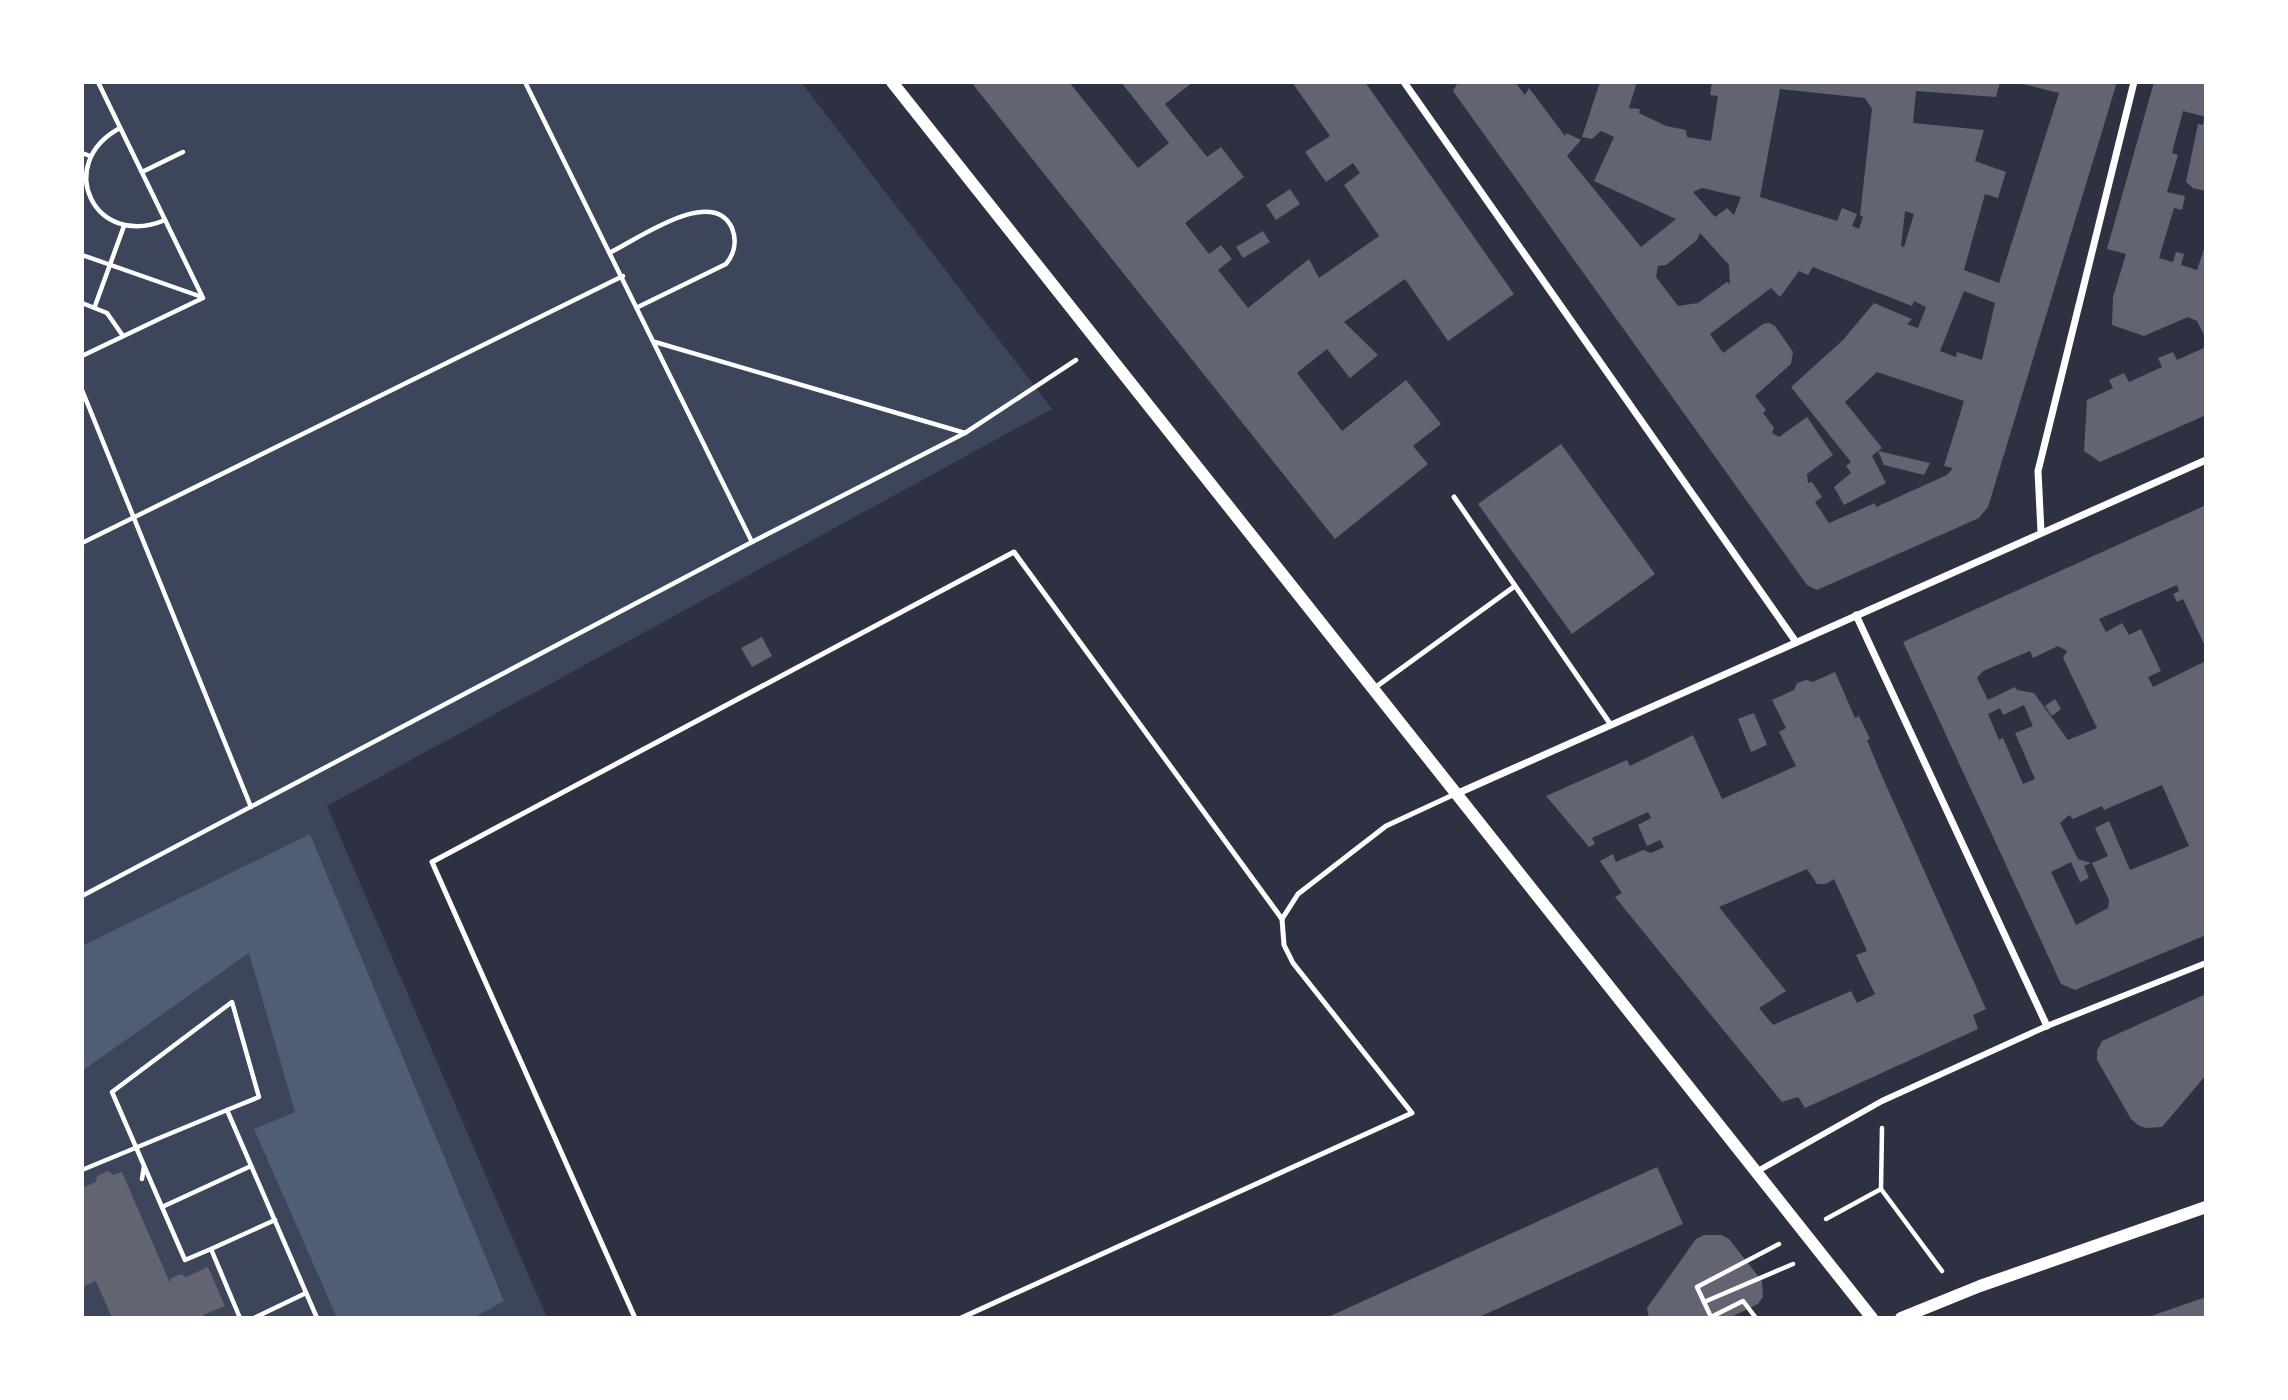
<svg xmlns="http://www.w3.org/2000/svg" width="2288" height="1400" font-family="'Archivo Narrow',sans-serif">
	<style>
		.green { fill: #3c4559 }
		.water { fill: #4f5d75 }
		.building { fill: #626471; fill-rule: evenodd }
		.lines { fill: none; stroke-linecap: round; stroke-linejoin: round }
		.path { stroke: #fff; stroke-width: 4.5 }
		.service { stroke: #fff; stroke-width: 5 }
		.pedestrian { stroke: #fff; stroke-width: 6 }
		.minor { stroke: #fff; stroke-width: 7 }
		.tertiary { stroke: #fff; stroke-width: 12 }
	</style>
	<rect width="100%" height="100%" fill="#2d3142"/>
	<polygon class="green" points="82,82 801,82 1052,409 327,806 547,1318 82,1318"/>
	<polygon class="water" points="310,834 504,1301 473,1318 337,1318 254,1129 295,1112 249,953 82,1071 82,946"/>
	<g class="building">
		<polygon points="971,82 1069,82 1138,168 1169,143 1121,82 1193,82 1165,104 1207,157 1221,147 1244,177 1185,223 1209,254 1221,245 1232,259 1218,270 1248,308 1309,259 1319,278 1379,236 1344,185 1360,173 1353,163 1326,182 1305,152 1330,136 1292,82 1365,82 1514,294 1448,341 1405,279 1344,322 1378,355 1350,378 1327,349 1297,373 1342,431 1406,380 1441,424 1413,446 1428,464 1335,539"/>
		<path d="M 1458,82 L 1515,82 L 1525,95 L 1529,88 L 1565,136 L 1566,133 L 1581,140 L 1567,156 L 1641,247 L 1676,219 L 1594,181 L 1614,137 L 1601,131 L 1592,139 L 1582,137 L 1600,82 L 1637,82 L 1629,108 L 1640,109 L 1639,113 L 1666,126 L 1686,130 L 1687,137 L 1711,141 L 1718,96 L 1710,95 L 1712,82 L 2000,82 L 1996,97 L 1916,91 L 1913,123 L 1984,130 L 1975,161 L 2006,172 L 1998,198 L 1985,194 L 1964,270 L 1999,283 L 2059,93 L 2015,82 L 2117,82 L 1988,507 L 1979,518 L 1817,590 L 1807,585 L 1453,91 ZM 1780,89 L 1865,98 L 1872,109 L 1860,215 L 1863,217 L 1859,229 L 1852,226 L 1857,214 L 1842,208 L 1837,221 L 1760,197 ZM 1702,188 L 1741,197 L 1734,215 L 1727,208 L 1715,217 L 1693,192 ZM 1905,211 L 1914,214 L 1904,247 L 1901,246 ZM 1700,233 L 1729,265 L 1730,284 L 1727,282 L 1698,303 L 1678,306 L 1656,277 L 1658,266 L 1666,265 L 1697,240 ZM 1813,267 L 1912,306 L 1914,301 L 1926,307 L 1918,328 L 1907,324 L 1912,319 L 1874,303 L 1843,340 L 1791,387 L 1851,462 L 1846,466 L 1851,473 L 1834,487 L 1844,505 L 1886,483 L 1872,456 L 1882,448 L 1845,402 L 1877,372 L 1964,401 L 1944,466 L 1953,468 L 1947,475 L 1876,507 L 1875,503 L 1829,523 L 1815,502 L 1822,497 L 1812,482 L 1808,483 L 1807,474 L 1833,455 L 1807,417 L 1779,437 L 1772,433 L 1774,428 L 1763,413 L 1766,410 L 1755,396 L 1791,364 L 1793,352 L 1775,326 L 1769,323 L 1763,324 L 1723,353 L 1710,334 L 1771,288 L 1780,297 L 1799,271 L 1808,275 ZM 1964,291 L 1995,303 L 1982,360 L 1957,352 L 1956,357 L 1940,351 Z"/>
		<polygon points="2154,82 2206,82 2206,117 2183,111 2172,153 2178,155 2167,192 2185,196 2182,210 2174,208 2159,258 2173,262 2176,252 2184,254 2181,265 2197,270 2206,243 2206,339 2197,321 2188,317 2144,336 2112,325 2113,297 2126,254 2107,249"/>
		<polygon points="2204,118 2206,118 2206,191 2193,188 2186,182 2198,124 2203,125"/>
		<polygon points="1290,189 1300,204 1276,220 1266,205"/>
		<polygon points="1263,231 1270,242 1243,258 1236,247"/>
		<polygon points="2206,347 2206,415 2100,462 2084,451 2087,400 2113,388 2109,380 2124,373 2129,382 2162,367 2158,358 2173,352 2177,360"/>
		<polygon points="1561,444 1655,574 1572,634 1478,504"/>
		<polygon points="1878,451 1930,463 1924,475 1884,465"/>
		<path d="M 2206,505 L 2206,648 L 2183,599 L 2177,602 L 2173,594 L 2179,591 L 2177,585 L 2099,619 L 2106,632 L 2122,623 L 2129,635 L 2141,629 L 2161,671 L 2148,677 L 2153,687 L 2206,661 L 2206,935 L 2075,990 L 2061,984 L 1903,642 ZM 2058,646 L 2067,651 L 2063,658 L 2097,728 L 2068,740 L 2034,693 L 2017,690 L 2015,687 L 1988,700 L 1977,678 L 1983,671 L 2030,651 L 2033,658 ZM 2024,705 L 2033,726 L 2015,733 L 2035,779 L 2023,784 L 2003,738 L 1999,740 L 1988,714 L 2000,708 L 2003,715 ZM 2162,785 L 2189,846 L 2130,870 L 2109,821 L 2095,828 L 2108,856 L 2092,863 L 2109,900 L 2108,908 L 2076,925 L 2051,872 L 2071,862 L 2080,882 L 2089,878 L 2084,866 L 2091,863 L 2078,859 L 2060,823 L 2069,815 L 2073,819 L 2102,806 L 2104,810 Z"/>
		<polygon points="762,637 772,656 752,667 741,648"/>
		<path d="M 1835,672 L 1855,718 L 1859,716 L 1870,739 L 1867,740 L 1881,774 L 1986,1009 L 1973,1015 L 1978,1029 L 1805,1108 L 1798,1097 L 1782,1102 L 1615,897 L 1622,893 L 1600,861 L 1613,854 L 1616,862 L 1643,850 L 1651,853 L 1664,847 L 1660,840 L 1647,846 L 1638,825 L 1651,818 L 1648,812 L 1592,838 L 1595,844 L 1589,847 L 1546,796 L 1627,760 L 1630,766 L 1693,735 L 1722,799 L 1796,766 L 1779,732 L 1786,728 L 1772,700 L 1794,690 L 1797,683 L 1806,680 L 1813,682 ZM 1807,869 L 1817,884 L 1826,884 L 1834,879 L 1867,951 L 1856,955 L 1875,994 L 1857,1003 L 1851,991 L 1773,1025 L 1759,1008 L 1786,991 L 1719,907 Z"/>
		<polygon points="2055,699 2061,709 2052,716 2045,706"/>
		<polygon points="1754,713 1767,745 1751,752 1738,719"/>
		<polygon points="2206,994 2206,1075 2162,1127 2146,1128 2138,1125 2131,1119 2097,1060 2097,1051 2102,1041"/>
		<polygon points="1657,1167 1683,1224 1477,1318 1326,1318"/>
		<polygon points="108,1171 113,1175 122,1172 170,1283 170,1279 181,1274 186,1277 208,1267 225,1306 203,1315 204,1318 112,1318 96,1281 82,1287 82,1188 96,1182 97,1176"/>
		<polygon points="1704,1235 1721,1235 1729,1239 1762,1281 1763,1297 1758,1304 1729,1318 1649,1318 1647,1308 1696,1239"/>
		<polygon points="2206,1297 2206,1318 2148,1318 2148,1317"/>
	</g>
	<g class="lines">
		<g class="path">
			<polyline points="525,82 752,542"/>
			<path d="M 120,128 C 53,164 95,250 165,220"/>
			<polyline points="82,153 90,156"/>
			<polyline points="142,172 183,152"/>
			<path d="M 611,252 C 638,239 713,185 732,228 C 737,241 735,253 726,264 L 638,307"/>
			<polyline points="82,255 202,297"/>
			<polyline points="82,303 107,313 123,336"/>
			<polyline points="95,306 124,226"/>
			<polyline points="655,342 965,433"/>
			<polyline points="82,356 203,298 98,82"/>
			<polyline points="82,390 251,807"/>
			<polyline points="82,543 623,276"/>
			<polyline points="82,896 752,542 965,433 1076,360"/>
			<polyline points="227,1110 259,1097 232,1002 112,1092 185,1260 211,1249 240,1318"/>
			<polyline points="1882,1128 1881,1189 1942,1271"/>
			<polyline points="82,1170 227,1110 317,1318"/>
			<polyline points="142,1179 144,1166"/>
			<polyline points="162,1207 251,1166"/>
			<polyline points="1826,1219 1881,1189"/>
			<polyline points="211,1249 275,1220"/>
			<polyline points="1704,1302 1793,1264"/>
			<polyline points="254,1318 306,1293"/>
			<polyline points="1756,1318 1743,1301 1711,1317 1697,1287 1779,1244"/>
		</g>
		<g class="service">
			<polyline points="1454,497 1611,725"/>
			<polyline points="1373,689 1515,586"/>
			<polyline points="635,1318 432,862 1014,552 1282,919"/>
			<polyline points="961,1318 1412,1113 1293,963 1284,945 1282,919 1298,894 1386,826 1455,794"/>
		</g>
		<polyline class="pedestrian" points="1756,1172 1882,1101 2047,1026 2206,963"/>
		<g class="minor">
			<polyline points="1404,82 1796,642"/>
			<polyline points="2041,532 2038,471 2134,82"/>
			<polyline points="1856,615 2047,1026"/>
			<polyline points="1456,794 2206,460"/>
		</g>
		<g class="tertiary">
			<polyline points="892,82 1872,1318"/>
			<polyline points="1901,1318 1980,1286 2206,1207"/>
		</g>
	</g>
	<rect width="2288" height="1400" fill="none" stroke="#ffffff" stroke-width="168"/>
</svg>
